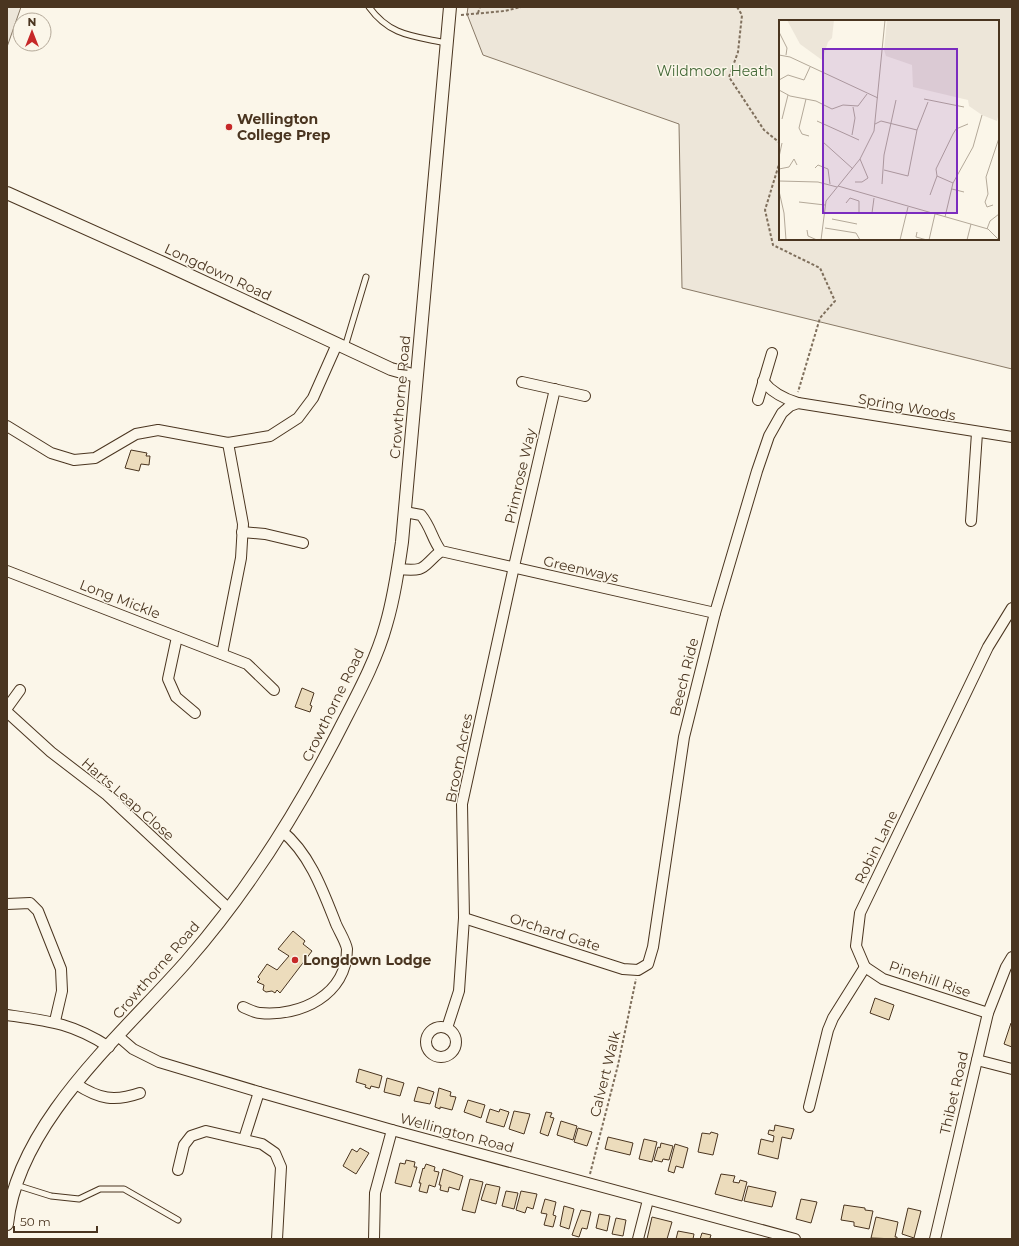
<svg xmlns="http://www.w3.org/2000/svg" width="1019" height="1246" font-family="Montserrat,sans-serif">
	<style>
		.green { fill: #ede6d9; stroke: #887966; fill-rule: evenodd }
		.building { fill: #ecdcbc; stroke: #4a3520 }
		.lines { fill: none; stroke-linecap: round; stroke-linejoin: round }
		.service-casing { stroke: #4a3520; stroke-width: 7 }
		.minor-casing { stroke: #4a3520; stroke-width: 12 }
		.tertiary-casing { stroke: #4a3520; stroke-width: 14 }
		.path { stroke: #7f6f5c; stroke-width: 2; stroke-dasharray: 3 2; stroke-linecap: butt }
		.service { stroke: #fbf6e9; stroke-width: 5 }
		.minor { stroke: #fbf6e9; stroke-width: 10 }
		.tertiary { stroke: #fbf6e9; stroke-width: 12 }
		.poi-dot { fill: #c62828; stroke: #fbf6e9; stroke-width: 1.5 }
		.labels { text-anchor: middle; dominant-baseline: central; stroke-width: 3; stroke-linejoin: round; paint-order: stroke }
		.park-label { font-size: 14px; fill: #436837; stroke: #fbf6e9 }
		.poi-label { font-size: 14px; font-weight: bold; fill: #4a3520; stroke: #fbf6e9; text-anchor: start }
		.street-label { font-size: 14px; fill: #4a3520; stroke: #fbf6e9 }
		.inset-road { fill: none; stroke: #b4a999; stroke-width: 1 }
		.view { fill: #7b2cbf; fill-opacity: 0.15; stroke: #7b2cbf; stroke-width: 2 }
		.inset-edge { fill: none; stroke: #4a3520; stroke-width: 2 }
	</style>
	<rect width="100%" height="100%" fill="#fbf6e9"/>
	<g class="green">
		<polygon points="7,7 21,7 7,47"/>
		<path d="M 468,7 L 1012,7 L 1012,369 L 682,288 L 679,124 L 483,55 L 467,14 ZM 780,21 L 998,21 L 998,239 L 780,239 Z"/>
	</g>
	<g class="building">
		<polygon points="131,450 147,453 146,456 150,456 149,465 141,464 139,471 125,468"/>
		<polygon points="302,688 314,693 310,705 312,706 310,712 295,707"/>
		<polygon points="293,931 305,941 303,944 312,951 280,993 277,990 275,993 272,991 266,992 263,990 264,985 257,982 260,979 258,977 267,964 277,970 289,956 278,949"/>
		<polygon points="875,998 894,1005 889,1020 870,1013"/>
		<polygon points="1011,1023 1012,1023 1012,1047 1004,1044"/>
		<polygon points="359,1069 382,1076 379,1088 371,1086 370,1089 365,1087 366,1085 356,1082"/>
		<polygon points="387,1078 404,1083 400,1096 384,1092"/>
		<polygon points="418,1087 434,1092 430,1104 414,1101"/>
		<polygon points="439,1088 451,1092 450,1096 456,1097 452,1110 440,1107 440,1109 435,1107"/>
		<polygon points="468,1100 485,1105 481,1118 464,1112"/>
		<polygon points="490,1109 499,1112 500,1109 509,1112 504,1127 486,1122"/>
		<polygon points="514,1111 530,1114 524,1134 509,1129"/>
		<polygon points="546,1112 552,1113 550,1117 554,1118 548,1136 540,1133"/>
		<polygon points="561,1121 577,1126 573,1140 557,1135"/>
		<polygon points="775,1125 794,1129 791,1139 782,1137 778,1159 758,1154 761,1139 773,1142 774,1136 768,1134 769,1130 774,1131"/>
		<polygon points="578,1128 592,1132 587,1146 574,1142"/>
		<polygon points="711,1132 718,1134 713,1155 698,1152 702,1133 710,1134"/>
		<polygon points="608,1137 633,1143 630,1155 605,1149"/>
		<polygon points="644,1139 657,1142 652,1162 639,1159"/>
		<polygon points="661,1143 673,1146 669,1160 663,1159 662,1162 654,1160 658,1147 660,1148"/>
		<polygon points="675,1144 688,1148 683,1168 676,1166 674,1173 668,1171"/>
		<polygon points="360,1148 369,1153 356,1174 343,1166 352,1149 357,1152"/>
		<polygon points="406,1160 415,1162 414,1167 417,1167 411,1187 395,1183 400,1163 405,1164"/>
		<polygon points="426,1164 435,1167 434,1171 439,1172 435,1187 429,1185 427,1193 419,1191 421,1183 419,1183 423,1168 424,1169"/>
		<polygon points="443,1169 463,1176 459,1190 449,1187 448,1192 440,1190 441,1185 439,1185"/>
		<polygon points="721,1174 735,1176 733,1182 739,1183 740,1180 747,1182 742,1201 715,1194"/>
		<polygon points="470,1179 483,1182 475,1213 462,1210"/>
		<polygon points="486,1184 500,1187 496,1204 481,1200"/>
		<polygon points="748,1186 776,1192 772,1207 744,1201"/>
		<polygon points="506,1191 518,1193 514,1209 502,1206"/>
		<polygon points="521,1191 537,1194 533,1209 527,1207 525,1213 516,1210"/>
		<polygon points="545,1199 556,1202 553,1215 556,1216 553,1227 544,1225 547,1214 541,1213"/>
		<polygon points="801,1199 817,1202 811,1223 796,1219"/>
		<polygon points="844,1205 865,1208 865,1210 873,1211 869,1229 854,1226 854,1222 841,1220"/>
		<polygon points="564,1206 574,1209 569,1229 560,1226"/>
		<polygon points="908,1208 921,1211 914,1238 902,1234"/>
		<polygon points="581,1210 591,1212 587,1229 582,1228 579,1237 572,1235"/>
		<polygon points="599,1214 610,1216 607,1231 596,1228"/>
		<polygon points="652,1217 672,1222 667,1239 647,1239"/>
		<polygon points="876,1217 898,1222 895,1237 897,1237 897,1239 871,1238"/>
		<polygon points="616,1218 626,1220 623,1236 612,1234"/>
		<polygon points="678,1231 694,1234 693,1239 676,1239"/>
		<polygon points="702,1233 711,1235 710,1238 713,1239 700,1239"/>
	</g>
	<g class="lines">
		<g class="service-casing">
			<g id="service">
				<path d="M 369,7 C 390,36 413,36 446,43"/>
				<polyline points="345,347 366,277"/>
				<polyline points="16,1185 51,1196 79,1199 100,1189 124,1189 178,1220"/>
			</g>
		</g>
		<g class="minor-casing">
			<g id="minor">
				<path d="M 763,381 C 772,393 785,399 798,403 L 1012,437"/>
				<polyline points="522,382 585,396"/>
				<polyline points="758,400 772,353"/>
				<polyline points="7,426 51,453 74,460 95,458 136,434 158,430 228,443 270,436 298,418 313,398 337,344"/>
				<path d="M 405,512 L 421,515 C 431,527 432,539 441,551 L 715,613"/>
				<polyline points="971,521 977,433"/>
				<polyline points="242,532 265,534 303,543"/>
				<path d="M 398,569 C 428,572 421,567 441,551"/>
				<polyline points="7,571 247,664 274,690"/>
				<polyline points="177,637 168,679 176,697 195,713"/>
				<polyline points="222,654 241,558 243,524 228,443"/>
				<polyline points="7,708 20,690"/>
				<polyline points="7,712 51,752 107,795 229,909"/>
				<polyline points="7,904 30,903 38,911 61,969 62,991 55,1021"/>
				<polyline points="464,918 623,969 638,970 648,964 653,947 684,737 715,613 757,471 769,436 782,413 790,406 798,403"/>
				<polyline points="865,967 856,946 860,913 988,647 1012,608"/>
				<polyline points="865,967 883,979 988,1013"/>
				<path d="M 243,1007 C 248,1009 255,1013 260,1013 C 300,1017 347,995 347,949 C 346,942 339,931 336,924 C 323,891 310,854 282,831"/>
				<path d="M 7,1015 C 49,1021 72,1023 109,1047"/>
				<circle cx="441" cy="1042" r="15"/>
				<polyline points="447,1028 459,991 464,918 462,804 515,562 555,389"/>
				<polyline points="118,1036 133,1049 159,1062 259,1092 392,1130 795,1239"/>
				<polyline points="977,1060 1012,1069"/>
				<path d="M 76,1084 C 99,1099 114,1102 140,1093"/>
				<polyline points="809,1107 828,1030 833,1018 865,967"/>
				<polyline points="244,1139 259,1092"/>
				<polyline points="178,1170 184,1145 191,1136 206,1131 262,1144 275,1153 281,1167 277,1239"/>
				<polyline points="374,1239 375,1193 392,1130"/>
				<polyline points="638,1239 648,1200"/>
				<polyline points="935,1239 988,1013 1006,967 1012,957"/>
			</g>
		</g>
		<g class="tertiary-casing">
			<g id="tertiary">
				<polyline points="7,193 163,263 391,369 416,376"/>
				<path d="M 7,1224 C 18,1122 121,1036 186,962 C 249,890 301,806 344,721 C 360,690 377,658 386,625 C 394,598 398,570 402,542 L 450,7"/>
			</g>
		</g>
		<g class="path">
			<polyline points="737,7 742,15 738,52 729,77 764,130 780,143"/>
			<polyline points="478,13 480,7"/>
			<polyline points="461,15 505,11 521,7"/>
			<polyline points="780,161 765,210 773,245 820,268 835,301 820,318 798,392"/>
			<polyline points="590,1174 618,1065 636,979"/>
		</g>
		<use href="#service" class="service"/>
		<use href="#minor" class="minor"/>
		<use href="#tertiary" class="tertiary"/>
	</g>
	<g class="poi-dot">
		<circle cx="229" cy="127" r="4"/>
		<circle cx="295" cy="960" r="4"/>
	</g>
	<g class="labels">
		<g class="park-label">
			<text x="715" y="71">Wildmoor Heath</text>
		</g>
		<g class="poi-label">
			<text x="237" y="119">Wellington<tspan x="237" dy="16">College Prep</tspan></text>
			<text x="303" y="960">Longdown Lodge</text>
		</g>
		<g class="street-label">
			<text transform="translate(218 272) rotate(25)">Longdown Road</text>
			<text transform="translate(400 397) rotate(-85)">Crowthorne Road</text>
			<text transform="translate(907 407) rotate(10)">Spring Woods</text>
			<text transform="translate(520 476) rotate(-77)">Primrose Way</text>
			<text transform="translate(581 569) rotate(13)">Greenways</text>
			<text transform="translate(120 599) rotate(21)">Long Mickle</text>
			<text transform="translate(684 677) rotate(-76)">Beech Ride</text>
			<text transform="translate(333 705) rotate(-64)">Crowthorne Road</text>
			<text transform="translate(459 758) rotate(-79)">Broom Acres</text>
			<text transform="translate(128 799) rotate(41)">Harts Leap Close</text>
			<text transform="translate(876 847) rotate(-64)">Robin Lane</text>
			<text transform="translate(555 932) rotate(18)">Orchard Gate</text>
			<text transform="translate(156 970) rotate(-49)">Crowthorne Road</text>
			<text transform="translate(930 979) rotate(19)">Pinehill Rise</text>
			<text transform="translate(605 1074) rotate(-76)">Calvert Walk</text>
			<text transform="translate(954 1093) rotate(-77)">Thibet Road</text>
			<text transform="translate(457 1133) rotate(15)">Wellington Road</text>
		</g>
	</g>
	<g transform="translate(779 20)">
		<rect width="220" height="220" fill="#fbf6e9"/>
		<path d="M 8,0 L 55,0 L 53,18 L 49,22 L 43,40 L 21,24 ZM 108,0 L 220,0 L 220,93 L 218,101 L 203,95 L 190,86 L 189,80 L 134,67 L 133,45 L 107,36 L 105,30 Z" fill="#ede6d9"/>
		<path class="inset-road" d="M 0,12 L 8,28 L 7,35M 0,35 L 11,37 L 99,78M 0,60 L 9,55 L 25,60 L 31,47M 0,70 L 11,76 L 37,81 L 53,89 L 64,85 L 79,86 L 88,74M 27,79 L 20,108 L 23,114 L 30,116M 145,79 L 185,87M 3,99 L 9,75M 38,101 L 80,120M 96,104 L 102,101 L 138,110M 73,115 L 76,98 L 74,87M 44,122 L 74,149M 0,137 L 3,123M 36,148 L 39,145 L 49,149 L 51,164M 0,149 L 10,147 L 15,139 L 18,145M 105,150 L 129,156 L 138,110 L 149,82M 158,156 L 174,163M 0,161 L 39,162 L 58,167M 76,162 L 83,162 L 89,158 L 81,139M 103,164 L 105,135 L 117,80M 59,166 L 209,209 L 220,220M 173,169 L 185,172M 0,171 L 5,193 L 7,220M 151,175 L 158,156 L 157,149 L 174,114 L 177,109 L 189,104M 20,182 L 46,185M 67,183 L 71,178 L 80,181 L 80,194M 214,185 L 208,187 L 206,182 L 209,174 L 207,157 L 220,118M 93,193 L 95,178M 166,197 L 174,163 L 194,127 L 203,95M 53,199 L 78,204M 46,208 L 77,213 L 81,220M 208,209 L 211,201 L 220,194M 28,210 L 29,216 L 38,220M 138,212 L 137,217 L 148,220M 42,220 L 47,181 L 81,139 L 95,111 L 106,0M 121,220 L 129,187M 150,220 L 156,194M 188,220 L 192,204"/>
		<path class="view" d="M 44,29 L 178,29 L 178,193 L 44,193 Z"/>
		<rect width="220" height="220" class="inset-edge"/>
	</g>
	<rect width="1019" height="1246" fill="none" stroke="#4a3520" stroke-width="16"/>
	<g transform="translate(32 32)"><circle r="19" fill="#fbf6e9" stroke="#b4a999"/>
	<path d="M0-3L7 15L0 10L-7 15Z" fill="#c62828"/>
	<text y="-6" font-size="11" font-weight="bold" text-anchor="middle" fill="#4a3520">N</text>
	</g>
	<path d="M14 1226v6h83v-6" fill="none" stroke="#4a3520" stroke-width="2"/>
	<text x="20" y="1226" font-size="12" fill="#4a3520" stroke="#fbf6e9" stroke-width="3" paint-order="stroke">50 m</text>
</svg>
